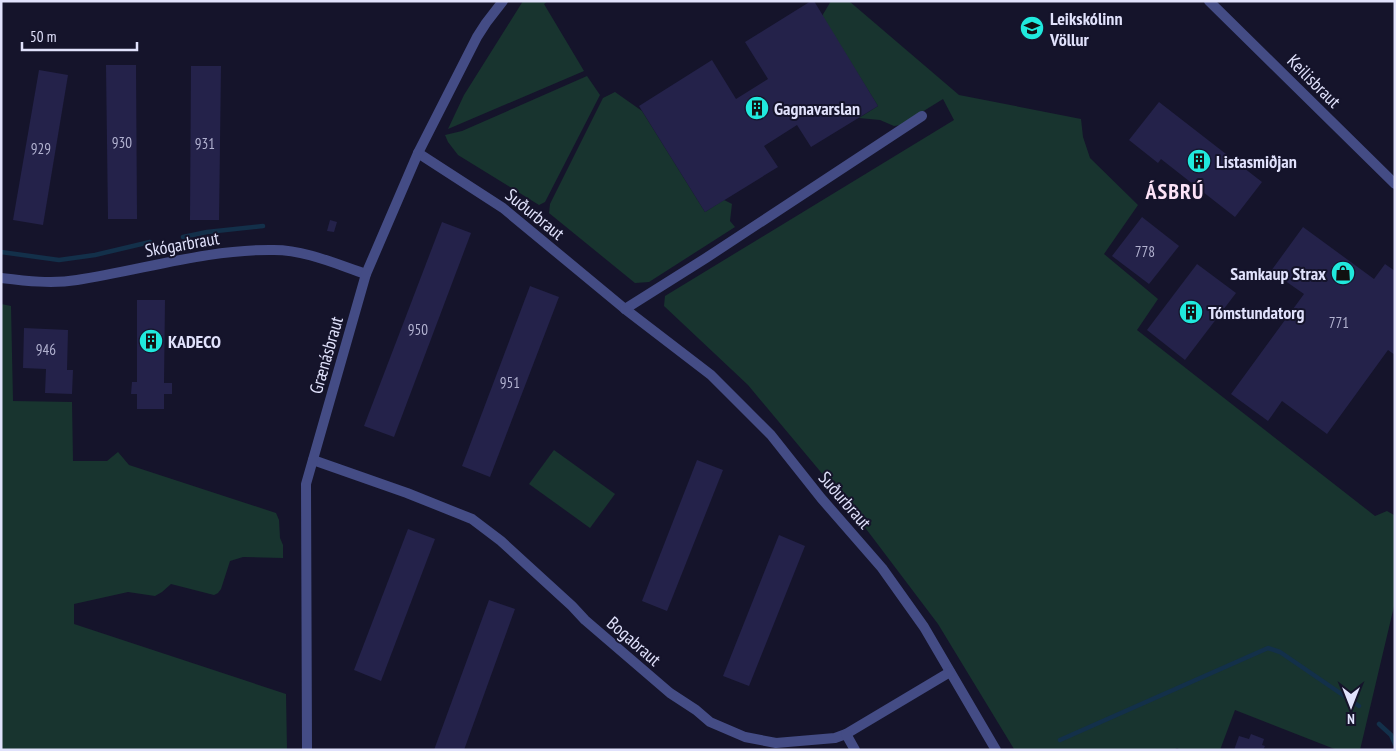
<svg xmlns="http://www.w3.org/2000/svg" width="1396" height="751" font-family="'PT Sans Narrow',sans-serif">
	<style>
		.green { fill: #18342f }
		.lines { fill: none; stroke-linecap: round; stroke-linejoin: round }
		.stream { stroke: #13304a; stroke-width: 4.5 }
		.building { fill: #24224a }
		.minor { stroke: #444c85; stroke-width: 10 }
		.tertiary { stroke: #444c85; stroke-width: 10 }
		.labels { text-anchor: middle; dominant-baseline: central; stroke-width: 4; stroke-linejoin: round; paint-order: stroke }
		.number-label { font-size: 15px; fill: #b2b2d0 }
		.poi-label { font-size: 18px; font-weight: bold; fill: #e1e2fc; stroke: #15142b; text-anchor: start }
		.street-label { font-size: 18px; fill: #e1e2fc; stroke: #15142b }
		.district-label { font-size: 22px; font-weight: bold; letter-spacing: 1px; fill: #fce3f7; stroke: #15142b }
	</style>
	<rect width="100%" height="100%" fill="#15142b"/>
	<g class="green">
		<polygon points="523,1 548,1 544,4 584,71 448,129 464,95"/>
		<polygon points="831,1 849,1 959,95 1081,119 1083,137 1090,158 1138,205 1104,254 1158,299 1137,330 1375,516 1387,511 1394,515 1395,602 1360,750 1337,750 1235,710 1220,750 1181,750 1177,748 1174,750 1014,749 938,624 845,501 748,385 664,306 665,296 954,120 943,99 901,125 894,126 880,120 859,118 878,106 822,16"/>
		<polygon points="587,76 600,95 545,202 539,205 458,155 448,142 445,135 462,131"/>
		<polygon points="615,92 642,111 705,212 724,200 732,204 730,221 735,227 649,282 635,283 549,213 550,204 603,98"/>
		<polygon points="1,304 11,306 13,401 72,402 73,461 107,461 118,452 129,465 276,513 279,520 280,538 283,545 283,558 243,557 230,561 221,589 218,593 214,595 171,584 162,592 155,596 128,592 74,604 74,624 286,694 287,750 1,750"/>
		<polygon points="554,450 615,494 590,528 529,484"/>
	</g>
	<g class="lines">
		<g class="stream">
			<polyline points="183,237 207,232 263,226"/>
			<polyline points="1,252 59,260 95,255 150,242"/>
			<polyline points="1379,724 1391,735 1395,744"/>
			<polyline points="1060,740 1268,648 1280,652 1359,706"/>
		</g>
	</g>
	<g class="building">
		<polygon points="811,1 814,1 878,106 811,147 797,125 764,146 778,167 705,212 639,106 712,60 736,99 768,79 745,42"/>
		<polygon points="106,65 136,65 137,219 108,219"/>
		<polygon points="191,66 221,66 219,220 190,220"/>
		<polygon points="39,70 68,75 43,225 13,220"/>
		<polygon points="1159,102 1262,182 1235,217 1161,159 1158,163 1129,140"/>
		<polygon points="1142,217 1179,246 1149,284 1112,256"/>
		<polygon points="330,220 337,222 334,232 327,231"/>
		<polygon points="442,222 471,233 394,437 364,426"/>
		<polygon points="1303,227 1374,279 1385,264 1395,271 1395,355 1388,350 1327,434 1282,401 1268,421 1231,394 1304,294 1271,271"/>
		<polygon points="1197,264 1236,293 1185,360 1147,330"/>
		<polygon points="530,286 559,297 490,477 462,466"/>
		<polygon points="137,300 165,300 164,383 172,383 172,394 164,394 164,409 137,409 137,394 131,394 132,382 137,382"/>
		<polygon points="24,328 68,330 67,370 73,370 72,394 45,393 46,369 23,368"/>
		<polygon points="697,460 723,470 667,611 642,601"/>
		<polygon points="408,529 435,539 381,681 354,670"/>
		<polygon points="779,535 805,546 749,686 723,676"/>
		<polygon points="489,600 515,609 464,750 434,750"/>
		<polygon points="1251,734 1264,739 1262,745 1265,746 1263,750 1234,750 1239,736 1249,739"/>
	</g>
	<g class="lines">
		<g class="minor">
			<polyline points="1209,1 1395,184"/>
			<polyline points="418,153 503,208 625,309 711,375 771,435 821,498 882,568 924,627 996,750"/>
			<path d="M 1,278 C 26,281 52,284 77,280 C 143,270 207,249 274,250 C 305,250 336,264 366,274"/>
			<polyline points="625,309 706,258 922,116"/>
			<polyline points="313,460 407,493 472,519 501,541 572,606 585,620 670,693 696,710 710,722 745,737 776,743 835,738 846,734 950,672"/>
			<polyline points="846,734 855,750"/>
		</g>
		<polyline class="tertiary" points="307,750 306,484 366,274 418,153 477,37 486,23 503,1"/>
	</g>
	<defs>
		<g id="school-disc" transform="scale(1.25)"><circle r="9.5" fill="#20e9dd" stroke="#15142b"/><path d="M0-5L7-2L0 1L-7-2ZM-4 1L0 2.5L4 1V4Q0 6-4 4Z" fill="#111"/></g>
		<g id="building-disc" transform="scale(1.25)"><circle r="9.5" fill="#20e9dd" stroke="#15142b"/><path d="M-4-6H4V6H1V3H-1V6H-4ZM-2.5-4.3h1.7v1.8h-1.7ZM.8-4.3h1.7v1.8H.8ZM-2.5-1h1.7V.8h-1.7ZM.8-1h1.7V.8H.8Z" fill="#111"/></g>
		<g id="shop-disc" transform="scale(1.25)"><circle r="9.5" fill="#20e9dd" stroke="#15142b"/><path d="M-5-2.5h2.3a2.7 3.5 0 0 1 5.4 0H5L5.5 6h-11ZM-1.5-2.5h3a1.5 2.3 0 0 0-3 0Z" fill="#111"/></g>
	</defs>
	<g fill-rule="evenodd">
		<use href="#school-disc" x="1032" y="28"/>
		<use href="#building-disc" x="757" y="108"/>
		<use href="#building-disc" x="1199" y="161"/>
		<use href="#shop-disc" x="1343" y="273"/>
		<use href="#building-disc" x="1191" y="312"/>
		<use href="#building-disc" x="151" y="341"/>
	</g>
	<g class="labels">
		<g class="number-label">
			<text x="122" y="142">930</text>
			<text x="205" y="143">931</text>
			<text x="41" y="148">929</text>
			<text x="1145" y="251">778</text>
			<text x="1339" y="322">771</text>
			<text x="418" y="329">950</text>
			<text x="46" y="349">946</text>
			<text x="510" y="382">951</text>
		</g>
		<g class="poi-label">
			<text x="1050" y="18">Leikskólinn<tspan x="1050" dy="21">Völlur</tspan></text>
			<text x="774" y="108">Gagnavarslan</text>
			<text x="1216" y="161">Listasmiðjan</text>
			<text x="1326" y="273" text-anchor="end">Samkaup Strax</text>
			<text x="1208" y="312">Tómstundatorg</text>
			<text x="168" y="341">KADECO</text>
		</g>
		<g class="street-label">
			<text transform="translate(1314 81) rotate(45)">Keilisbraut</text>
			<text transform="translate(535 214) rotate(39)">Suðurbraut</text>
			<text transform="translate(182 244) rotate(-10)">Skógarbraut</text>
			<text transform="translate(326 355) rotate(-74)">Grænásbraut</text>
			<text transform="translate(845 500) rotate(49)">Suðurbraut</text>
			<text transform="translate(634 641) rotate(41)">Bogabraut</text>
		</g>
		<g class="district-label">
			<text x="1175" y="191">ÁSBRÚ</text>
		</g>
	</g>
	<rect width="1396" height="751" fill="none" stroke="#e1e2fc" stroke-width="5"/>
	<g transform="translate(1351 706) rotate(180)" stroke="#15142b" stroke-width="4" paint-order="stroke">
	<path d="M0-4L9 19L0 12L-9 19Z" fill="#e1e2fc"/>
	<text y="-8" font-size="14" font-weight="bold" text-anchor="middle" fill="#e1e2fc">N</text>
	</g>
	<path d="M22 42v8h115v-8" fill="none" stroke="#e1e2fc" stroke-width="2.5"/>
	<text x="30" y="42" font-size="15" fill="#e1e2fc" stroke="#15142b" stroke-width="4" paint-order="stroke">50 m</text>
</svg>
